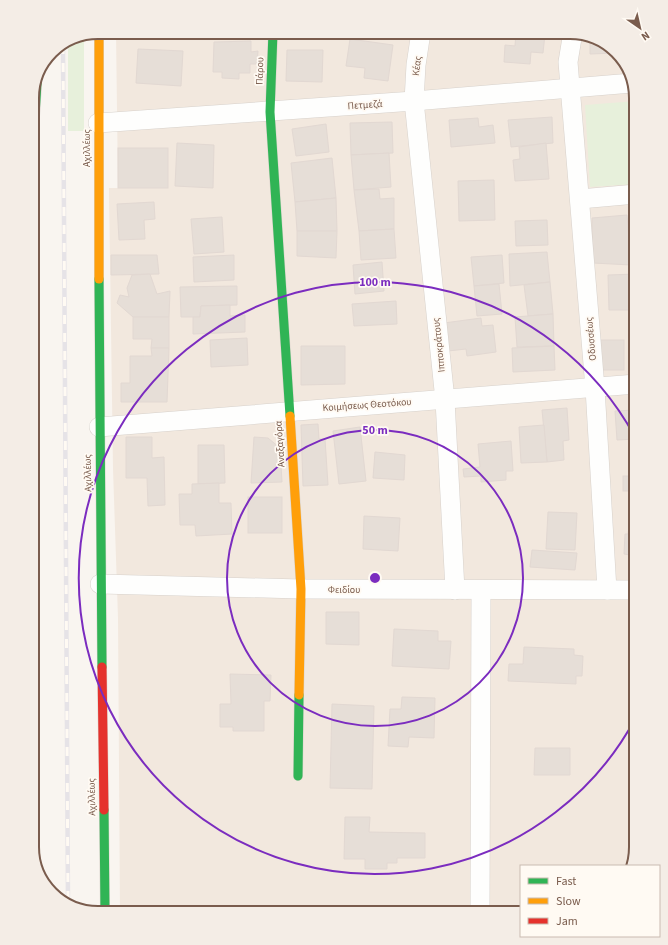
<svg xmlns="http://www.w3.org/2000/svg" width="668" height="945" font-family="'Source Sans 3',sans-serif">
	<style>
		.residential { fill: #f2e8de }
		.green { fill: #e7f0db }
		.building { fill: #e6ded7; stroke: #e2d8d2 }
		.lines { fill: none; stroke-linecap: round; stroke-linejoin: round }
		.street-casing { stroke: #d7d1cb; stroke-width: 20 }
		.fast-casing { stroke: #d9d2cb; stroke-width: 10 }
		.slow-casing { stroke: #d9d2cb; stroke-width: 10 }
		.jam-casing { stroke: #d9d2cb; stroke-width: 10 }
		.street { stroke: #fefefd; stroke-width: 19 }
		.fast { stroke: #30b455; stroke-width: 9 }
		.slow { stroke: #ff9f0a; stroke-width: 9 }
		.jam { stroke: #e5322d; stroke-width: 9 }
		.rail-casing { stroke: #e6e3e7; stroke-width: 4.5 }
		.rail { stroke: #fffaf3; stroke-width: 3; stroke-dasharray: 9; stroke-linecap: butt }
		.ring { fill: none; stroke: #7b2cbf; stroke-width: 2 }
		.labels { text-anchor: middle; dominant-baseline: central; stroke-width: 3.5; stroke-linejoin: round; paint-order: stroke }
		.street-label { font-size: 10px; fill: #7a5c4d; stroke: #fffaf3 }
		.rim { fill: none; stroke: #7a5c4d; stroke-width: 2 }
		.centre { fill: #7b2cbf; stroke: #fffaf3; stroke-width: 2 }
		.ring-label { font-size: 12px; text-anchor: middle; font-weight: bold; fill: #7b2cbf; stroke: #fffaf3; stroke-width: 3.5; stroke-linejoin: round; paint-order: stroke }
	</style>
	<rect width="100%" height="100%" fill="#f9f5f0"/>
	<polygon class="residential" points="116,32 574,32 603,41 627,65 636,98 636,847 631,866 521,866 521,913 120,913 118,618 113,469 109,188 118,188"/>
	<g class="green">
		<polygon points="84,37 84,131 68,131 68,43"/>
		<polygon points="636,101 636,184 590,187 585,105"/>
	</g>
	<g class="building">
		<polygon points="516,32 545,34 543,53 531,52 530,64 504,62 505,45 515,46"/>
		<polygon points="590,37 603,41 616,53 590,54"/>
		<polygon points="350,39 393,45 388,81 364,78 365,68 346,66"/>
		<polygon points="251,41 251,52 258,51 257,64 250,64 250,73 239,73 239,79 222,78 222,72 213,72 214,42"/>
		<polygon points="138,49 183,51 181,86 136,83"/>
		<polygon points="287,50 323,50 322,82 286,81"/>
		<polygon points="552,117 553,143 511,147 508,120"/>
		<polygon points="478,118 479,127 493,125 495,143 451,147 449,120"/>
		<polygon points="392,122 393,153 351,155 350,123"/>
		<polygon points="326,124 329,152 296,156 292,129"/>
		<polygon points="177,143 214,145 213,188 175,186"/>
		<polygon points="546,143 549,179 515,181 513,160 520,159 519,147"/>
		<rect x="118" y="148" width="50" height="40"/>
		<polygon points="389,153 391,187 354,190 351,155"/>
		<polygon points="332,158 336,198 295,202 291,163"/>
		<polygon points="494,180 495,220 459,221 458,181"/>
		<polygon points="379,189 380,199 394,198 394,229 359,231 354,190"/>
		<polygon points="336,198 337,231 297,231 295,202"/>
		<polygon points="154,202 155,219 144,220 145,239 119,240 117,204"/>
		<polygon points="627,215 631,265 593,263 592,218"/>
		<polygon points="222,217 224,252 194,254 191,219"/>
		<polygon points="547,220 548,245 516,246 515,221"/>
		<polygon points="394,229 396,258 361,260 359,231"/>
		<polygon points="631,230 636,230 636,267 634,267"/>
		<polygon points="297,231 337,231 336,258 297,256"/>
		<polygon points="547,252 550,282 510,286 509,254"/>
		<polygon points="111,255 157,255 159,274 111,275"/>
		<polygon points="234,255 234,280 194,282 193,257"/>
		<polygon points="502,255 504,283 474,286 471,257"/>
		<polygon points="382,262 384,291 355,294 353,265"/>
		<polygon points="150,274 157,294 170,291 169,317 133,317 117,303 120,295 129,297 127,288 132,275"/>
		<polygon points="636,274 636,310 609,310 608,275"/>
		<polygon points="550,282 553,314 528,316 524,285"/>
		<polygon points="499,284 502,314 477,316 474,286"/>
		<polygon points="237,286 237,305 201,306 200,317 181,317 180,287"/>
		<polygon points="396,301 397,324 354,326 352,304"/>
		<polygon points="230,305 230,316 245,315 245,332 193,334 193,317 200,317 201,306"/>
		<polygon points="553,314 554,346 517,347 515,317"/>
		<polygon points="133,317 169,317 169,348 151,348 152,339 133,339"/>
		<polygon points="481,318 482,326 493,325 496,352 467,356 466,349 448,351 444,323"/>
		<polygon points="247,338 248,365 211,367 210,340"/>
		<rect x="599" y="340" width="25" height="30"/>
		<polygon points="636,342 636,368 633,368 630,343"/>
		<polygon points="301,346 345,346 345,384 301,385"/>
		<polygon points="554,346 555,370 513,372 512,348"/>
		<polygon points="151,348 169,348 167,402 121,402 121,383 130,383 130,356 152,356"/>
		<polygon points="567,408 569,440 563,441 564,460 547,462 542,410"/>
		<polygon points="636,410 636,439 617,440 615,411"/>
		<polygon points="318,424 319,439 325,439 328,485 303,486 301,425"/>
		<polygon points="544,425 547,462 521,463 519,427"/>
		<polygon points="360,427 366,481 339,484 333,431"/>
		<polygon points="126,437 152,437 152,458 164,457 165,505 148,506 147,478 126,478"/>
		<polygon points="254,437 268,438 280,448 282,482 251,483"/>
		<polygon points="511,441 513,471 506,471 506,480 481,482 481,476 464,477 463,469 480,467 478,444"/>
		<polygon points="198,445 224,445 225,483 198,484"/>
		<rect x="630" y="448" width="6" height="25"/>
		<polygon points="375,452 405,455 404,480 373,478"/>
		<rect x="623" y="476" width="13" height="15"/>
		<polygon points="219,483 219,503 231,503 232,534 196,536 195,525 180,525 179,494 192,494 192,484"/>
		<rect x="248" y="497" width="34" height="36"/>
		<polygon points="548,512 577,513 575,550 546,549"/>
		<polygon points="364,516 400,518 398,551 363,549"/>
		<polygon points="630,520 636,521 636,556 624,554 625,534 628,534"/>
		<polygon points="532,550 577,553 575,570 530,567"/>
		<polygon points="326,612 359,612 359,645 326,644"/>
		<polygon points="394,629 438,631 438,641 451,641 449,669 392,666"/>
		<polygon points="524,647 574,649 574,655 583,656 582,676 576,676 576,684 508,681 509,664 523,664"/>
		<polygon points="230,674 271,675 270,701 264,701 264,731 233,731 233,727 220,727 220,704 231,704"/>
		<polygon points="402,697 435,698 434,738 409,737 408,747 388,746 390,709 401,709"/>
		<polygon points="332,704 374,706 372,789 330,788"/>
		<polygon points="535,748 570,748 570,775 534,775"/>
		<polygon points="345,817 370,817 369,832 425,833 425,858 397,858 397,863 387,863 387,869 365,869 365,859 344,859"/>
	</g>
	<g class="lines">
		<g class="street-casing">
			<g id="street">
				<polyline points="421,32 416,65 414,101 445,400 455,590"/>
				<polyline points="573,32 568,62 595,388 607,590"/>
				<polyline points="98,123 414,101 632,83"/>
				<polyline points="580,199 636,194"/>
				<polyline points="99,427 636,384"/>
				<polyline points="100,584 301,589 636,590"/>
				<polyline points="480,913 481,590"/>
			</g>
		</g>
		<g class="fast-casing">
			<g id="fast">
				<polyline points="273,32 270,112 290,416"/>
				<polyline points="32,165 37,83"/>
				<polyline points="99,279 102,667"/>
				<polyline points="298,776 299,695"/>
				<polyline points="104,810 105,913"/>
			</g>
		</g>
		<g class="slow-casing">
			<g id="slow">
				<polyline points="99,32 99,279"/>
				<polyline points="290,416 301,589 299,695"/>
			</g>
		</g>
		<g class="jam-casing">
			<polyline id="jam" points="102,667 104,810"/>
		</g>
		<use href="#street" class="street"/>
		<use href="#fast" class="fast"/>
		<use href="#slow" class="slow"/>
		<use href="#jam" class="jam"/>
		<g class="rail-casing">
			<polyline id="rail" points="63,45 68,905"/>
		</g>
		<use href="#rail" class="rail"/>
	</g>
	<g class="ring">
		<circle cx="375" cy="578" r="148"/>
		<path d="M635 719A296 296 0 1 1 635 437"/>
	</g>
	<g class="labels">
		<g class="street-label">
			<text transform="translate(417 66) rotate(-83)">Κέας</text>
			<text transform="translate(260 71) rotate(-88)">Πάρου</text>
			<text transform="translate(365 105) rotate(-4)">Πετμεζά</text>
			<text transform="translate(87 148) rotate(-90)">Αχιλλέως</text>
			<text transform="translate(591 339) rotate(-95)">Οδυσσέως</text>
			<text transform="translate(439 345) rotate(-96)">Ιπποκράτους</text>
			<text transform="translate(367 405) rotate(-4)">Κοιμήσεως Θεοτόκου</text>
			<text transform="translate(280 444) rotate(-94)">Αναξαγόρα</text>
			<text transform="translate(88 473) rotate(-91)">Αχιλλέως</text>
			<text x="344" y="590">Φειδίου</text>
			<text transform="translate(92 797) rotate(-91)">Αχιλλέως</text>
		</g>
	</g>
	<path d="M0 0H668V945H0ZM98 39H570A59 59 0 0 1 629 98V847A59 59 0 0 1 570 906H98A59 59 0 0 1 39 847V98A59 59 0 0 1 98 39Z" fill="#f4ede6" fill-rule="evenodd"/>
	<path class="rim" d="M98 39H570A59 59 0 0 1 629 98V847A59 59 0 0 1 570 906H98A59 59 0 0 1 39 847V98A59 59 0 0 1 98 39Z"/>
	<circle cx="375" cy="578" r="6" class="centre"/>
	<g class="ring-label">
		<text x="375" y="286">100 m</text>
		<text x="375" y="434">50 m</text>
	</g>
	<rect x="520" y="865" width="140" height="72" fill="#fffaf3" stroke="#cabbb1"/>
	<rect x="528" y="878" width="20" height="6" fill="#30b455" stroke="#cabbb1"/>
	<text x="556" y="885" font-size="12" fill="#7a5c4d">Fast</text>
	<rect x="528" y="898" width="20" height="6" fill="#ff9f0a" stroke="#cabbb1"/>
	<text x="556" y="905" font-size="12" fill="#7a5c4d">Slow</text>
	<rect x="528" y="918" width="20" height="6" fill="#e5322d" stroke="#cabbb1"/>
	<text x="556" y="925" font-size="12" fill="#7a5c4d">Jam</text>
	<g transform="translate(640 28) rotate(146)" stroke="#fffaf3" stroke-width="3" paint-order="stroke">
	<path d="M0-3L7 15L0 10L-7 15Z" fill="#7a5c4d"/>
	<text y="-6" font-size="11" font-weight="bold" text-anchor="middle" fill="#7a5c4d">N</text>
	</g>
</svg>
